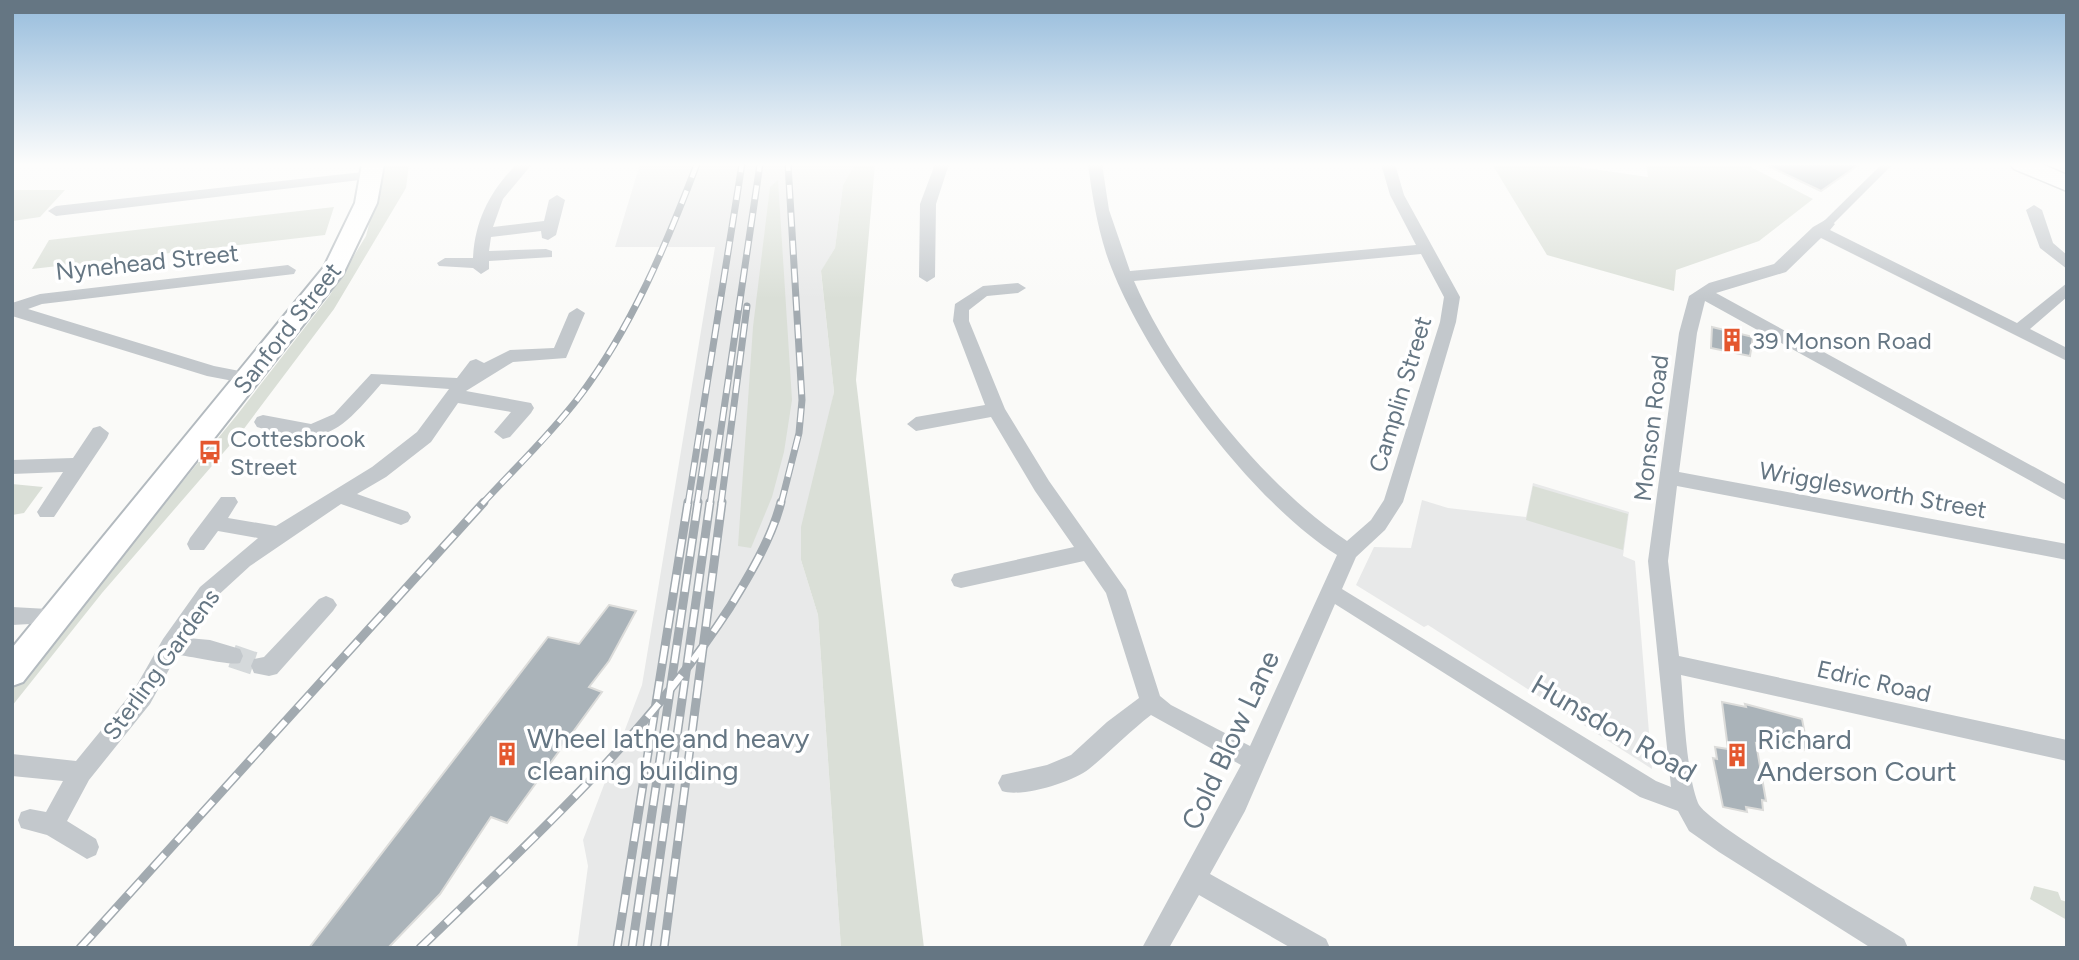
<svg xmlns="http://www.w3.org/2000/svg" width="2079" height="960" font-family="Figtree,sans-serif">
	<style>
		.built { fill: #e8e9e9 }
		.green { fill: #dadfd7 }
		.building { fill: #aab3b9; stroke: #dcdcda; stroke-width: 2 }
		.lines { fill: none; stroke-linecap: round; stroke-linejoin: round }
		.minor-tunnel { stroke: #d5d9db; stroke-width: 23; stroke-dasharray: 23 11; stroke-linecap: butt }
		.secondary-casing { stroke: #b3babf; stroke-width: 4 }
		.trunk-casing { stroke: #b4b9bd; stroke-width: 3 }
		.pedestrian { fill: #c3c8cc; fill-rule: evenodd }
		.minor { fill: #c3c8cc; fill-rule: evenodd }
		.secondary { fill: #fff; fill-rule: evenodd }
		.trunk { fill: #fff; fill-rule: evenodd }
		.rail-far1-casing { stroke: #a2aab0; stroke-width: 7 }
		.rail-casing { stroke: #a2aab0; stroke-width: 9 }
		.rail-far1 { stroke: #fff; stroke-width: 4.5; stroke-dasharray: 14; stroke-linecap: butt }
		.rail { stroke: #fff; stroke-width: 6; stroke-dasharray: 18; stroke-linecap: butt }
		.labels { text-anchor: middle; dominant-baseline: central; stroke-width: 7; stroke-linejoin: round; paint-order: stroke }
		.street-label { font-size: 24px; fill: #657683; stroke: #fff }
		.poi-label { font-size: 24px; fill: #657683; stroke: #fff; text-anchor: start }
		.near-street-label { font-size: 28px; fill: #657683; stroke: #fff }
		.near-poi-label { font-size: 28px; fill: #657683; stroke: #fff; text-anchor: start }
	</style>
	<rect width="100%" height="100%" fill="#fafaf8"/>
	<g class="built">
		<polygon points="640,164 855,164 843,185 835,248 821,272 834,392 801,560 818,615 841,948 577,948 588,866 583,840 642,685 715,247 615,247"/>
		<polygon points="1533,483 1629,512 1623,556 1635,561 1652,769 1428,625 1424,627 1356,585 1374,547 1411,548 1422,500 1448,508 1526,517"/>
	</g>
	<g class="green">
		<polygon points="385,164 409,164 406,188 334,309 243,430 102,593 12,706 12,690 237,415 330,295 366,236"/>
		<polygon points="855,164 875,164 856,380 924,948 841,948 818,615 801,560 801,527 834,392 821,271 835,248 843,185"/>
		<polygon points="1492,164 1559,164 1648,177 1646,164 1745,164 1813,199 1759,241 1676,270 1674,291 1547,255"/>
		<polygon points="778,180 792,400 784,452 772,497 751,548 738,546 753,327 770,187"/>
		<polygon points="12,190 65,190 40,217 13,221"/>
		<polygon points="334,207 325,235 32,269 49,240"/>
		<polygon points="12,484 43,487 24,513 12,515"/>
		<polygon points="1533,486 1628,514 1623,550 1526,520"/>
		<polygon points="2034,886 2058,892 2061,900 2067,902 2067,920 2030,899"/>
	</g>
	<g class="building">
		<polygon points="1764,164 1860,164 1821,191"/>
		<polygon points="1712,327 1753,337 1750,356 1711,348"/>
		<polygon points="609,605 636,611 609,661 589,687 602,692 507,823 491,817 440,894 388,948 309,948 548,637 579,644"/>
		<polygon points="1722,702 1746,707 1745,704 1802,719 1808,750 1756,743 1766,801 1762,800 1763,810 1746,807 1747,812 1723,807 1713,758 1717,759 1715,747 1728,749"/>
	</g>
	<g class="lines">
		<polyline class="minor-tunnel" points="232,656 262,666"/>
		<g class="secondary-casing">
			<polygon id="secondary" points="362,164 384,164 377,203 343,274 23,682 12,686 12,648 324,267 355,203"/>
		</g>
		<g class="trunk-casing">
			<polygon id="trunk" points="2010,164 2042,164 2067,175 2067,191 2014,169"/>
		</g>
		<polygon class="pedestrian" points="1882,164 1893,164 1831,226 1823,226 1823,222"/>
		<g class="minor">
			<path d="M 517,164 L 532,164 L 503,199 L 493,227 L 544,221 L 549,200 L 557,195 L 565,200 L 556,235 L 548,240 L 542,238 L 541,231 L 491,237 L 489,251 L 546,249 L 552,251 L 552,257 L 489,261 L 489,269 L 481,274 L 473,268 L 439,266 L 437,263 L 445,258 L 473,258 C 475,220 490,191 517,164 Z"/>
			<polygon points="935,164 949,164 936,204 935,277 927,282 919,277 920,204"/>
			<path d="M 1088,164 L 1102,164 L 1109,210 L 1130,271 L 1416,245 L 1390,195 L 1381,164 L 1395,164 L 1404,195 L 1460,297 L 1456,322 L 1403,502 L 1385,530 L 1356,557 L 1342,589 L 1656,781 L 1671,787 L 1648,561 L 1679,333 L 1689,296 L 1709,283 L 1774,264 L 1813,227 L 1827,219 L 1835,224 L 1830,230 L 2017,323 L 2067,283 L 2067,297 L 2030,329 L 2067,348 L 2067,361 L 1821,238 L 1786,272 L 1716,293 L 2067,485 L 2067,501 L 1705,301 L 1697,333 L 1679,472 L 2067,544 L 2067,560 L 1677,486 L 1668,561 L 1679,656 L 2067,740 L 2067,761 L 1681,675 C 1684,710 1686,772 1698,803 C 1706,824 1874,920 1904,939 L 1908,948 L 1871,948 L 1719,852 L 1689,831 L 1678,811 L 1640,797 L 1335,604 L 1245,811 L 1210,874 L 1326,939 L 1330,948 L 1291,948 L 1199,895 L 1169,948 L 1142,948 L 1241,765 L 1151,715 C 1129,732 1110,752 1089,769 C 1073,782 1021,798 1002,791 L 998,783 L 1002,775 L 1047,765 L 1071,755 L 1107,722 L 1139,698 L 1106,593 L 1084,561 L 961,588 L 954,586 L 951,580 L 954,574 L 961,572 L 1074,547 L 1035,491 L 991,417 L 916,431 L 907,424 L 916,417 L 985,405 L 953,321 L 955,304 L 983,286 L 1018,283 L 1026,288 L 1018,293 L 987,296 L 969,310 L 969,321 L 1005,409 L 1049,481 L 1126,590 L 1160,696 L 1171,705 L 1250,746 L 1337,555 C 1250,501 1138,349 1106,253 C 1097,224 1092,195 1088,164 ZM 1421,254 L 1444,297 L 1440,322 L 1384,500 L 1371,520 L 1347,541 C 1263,485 1174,373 1134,281 Z"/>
			<polygon points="372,171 377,172 377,178 56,216 48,211 56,206"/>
			<polygon points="2034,205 2042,210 2053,243 2067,255 2067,269 2040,248 2026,210"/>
			<polygon points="288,265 296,270 294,274 42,304 28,309 214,366 255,374 258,378 255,382 249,384 207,376 12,316 12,303 40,294"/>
			<path d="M 577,308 L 585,313 L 566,358 L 513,362 L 466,391 L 531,403 L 534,408 L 531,413 L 510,437 L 503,439 L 494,432 L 511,412 L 458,403 L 431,442 L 386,477 L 357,494 L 408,512 L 411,517 L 408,522 L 401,525 L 341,504 L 250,566 L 214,599 L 188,638 L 210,640 L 240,649 L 243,656 L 240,663 C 230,666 191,656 177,655 L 150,704 L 89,780 L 67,821 L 96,839 L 99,847 L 96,855 L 87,859 L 47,835 L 21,828 L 18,820 L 21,812 L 30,809 L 46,812 L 63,781 L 12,776 L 12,754 L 76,761 L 134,690 L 163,639 L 200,587 L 258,538 L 218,531 L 204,550 L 190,550 L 187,544 L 190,538 L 221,497 L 235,497 L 238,502 L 228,518 L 276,526 L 372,467 L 417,432 L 449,389 L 381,384 C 337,435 325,447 257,427 L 254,422 L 257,417 L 263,415 L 311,424 L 334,414 L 371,374 L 457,378 L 470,361 L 476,359 L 484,363 L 510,350 L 554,348 L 569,313 Z"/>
			<polygon points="100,426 109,433 107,438 54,517 40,517 37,512 63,472 12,474 12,460 73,458 93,428"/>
			<polygon points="326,596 333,599 337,605 333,611 277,674 269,676 254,673 251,666 254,659 264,657 319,599"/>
			<polygon points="12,607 66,610 69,616 66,622 12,625"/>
		</g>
		<use href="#secondary" class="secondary"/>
		<use href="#trunk" class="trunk"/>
		<g class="rail-far1-casing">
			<g id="rail-far1">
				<path d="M 482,504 C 514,469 550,435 579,397 C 632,327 666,245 697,164"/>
				<polyline points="688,504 742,164"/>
				<polyline points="697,504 708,432"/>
				<polyline points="710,504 760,164"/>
				<polyline points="721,504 747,306"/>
				<polyline points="781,504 799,433 802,400 788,164"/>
			</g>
		</g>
		<g class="rail-casing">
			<g id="rail">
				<polyline points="80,948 484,502"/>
				<path d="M 420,948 C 530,841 646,737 730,607 C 749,576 772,538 781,502"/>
				<polyline points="617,948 688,502"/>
				<polyline points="632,948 698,502"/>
				<polyline points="647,948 710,502"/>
				<polyline points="664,948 722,502"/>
			</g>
		</g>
		<use href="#rail-far1" class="rail-far1"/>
		<use href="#rail" class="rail"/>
	</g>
	<linearGradient id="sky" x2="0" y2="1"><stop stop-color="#96bcdc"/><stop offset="0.55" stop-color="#fdfdfc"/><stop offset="1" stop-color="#fdfdfc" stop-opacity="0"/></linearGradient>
	<rect width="2079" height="299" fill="url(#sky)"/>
	<defs>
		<g id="building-bare" transform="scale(1.89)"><path d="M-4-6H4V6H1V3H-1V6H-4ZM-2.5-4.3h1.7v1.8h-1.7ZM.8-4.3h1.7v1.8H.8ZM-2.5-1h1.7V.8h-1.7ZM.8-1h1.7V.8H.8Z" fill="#e4572e" stroke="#fff" stroke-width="2.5" paint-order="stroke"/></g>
		<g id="bus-bare" transform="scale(1.89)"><path d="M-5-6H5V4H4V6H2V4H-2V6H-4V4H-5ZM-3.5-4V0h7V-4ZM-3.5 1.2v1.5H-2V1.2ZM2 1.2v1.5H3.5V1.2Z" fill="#e4572e" stroke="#fff" stroke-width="2.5" paint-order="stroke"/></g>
	</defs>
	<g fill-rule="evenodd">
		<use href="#building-bare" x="1732" y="340"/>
		<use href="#bus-bare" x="210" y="452"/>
		<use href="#building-bare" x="507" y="754"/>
		<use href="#building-bare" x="1737" y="755"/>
	</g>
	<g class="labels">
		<g class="street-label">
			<text transform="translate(147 262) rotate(-6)">Nynehead Street</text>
			<text transform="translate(287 328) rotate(-52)">Sanford Street</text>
			<text transform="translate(1400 394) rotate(-73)">Camplin Street</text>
			<text transform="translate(1651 428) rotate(-83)">Monson Road</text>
			<text transform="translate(1873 490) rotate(10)">Wrigglesworth Street</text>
			<text transform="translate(161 664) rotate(-54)">Sterling Gardens</text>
			<text transform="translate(1874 681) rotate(13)">Edric Road</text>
		</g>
		<g class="poi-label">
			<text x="1752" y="340">39 Monson Road</text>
			<text x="230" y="438">Cottesbrook<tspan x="230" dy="28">Street</tspan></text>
		</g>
		<g class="near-street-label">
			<text transform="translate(1614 728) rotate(30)">Hunsdon Road</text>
			<text transform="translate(1230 740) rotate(-65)">Cold Blow Lane</text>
		</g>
		<g class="near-poi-label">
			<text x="527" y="738">Wheel lathe and heavy<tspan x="527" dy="32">cleaning building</tspan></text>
			<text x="1757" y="739">Richard<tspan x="1757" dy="32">Anderson Court</tspan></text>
		</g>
	</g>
	<rect width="2079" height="960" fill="none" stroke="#657683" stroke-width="28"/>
</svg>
